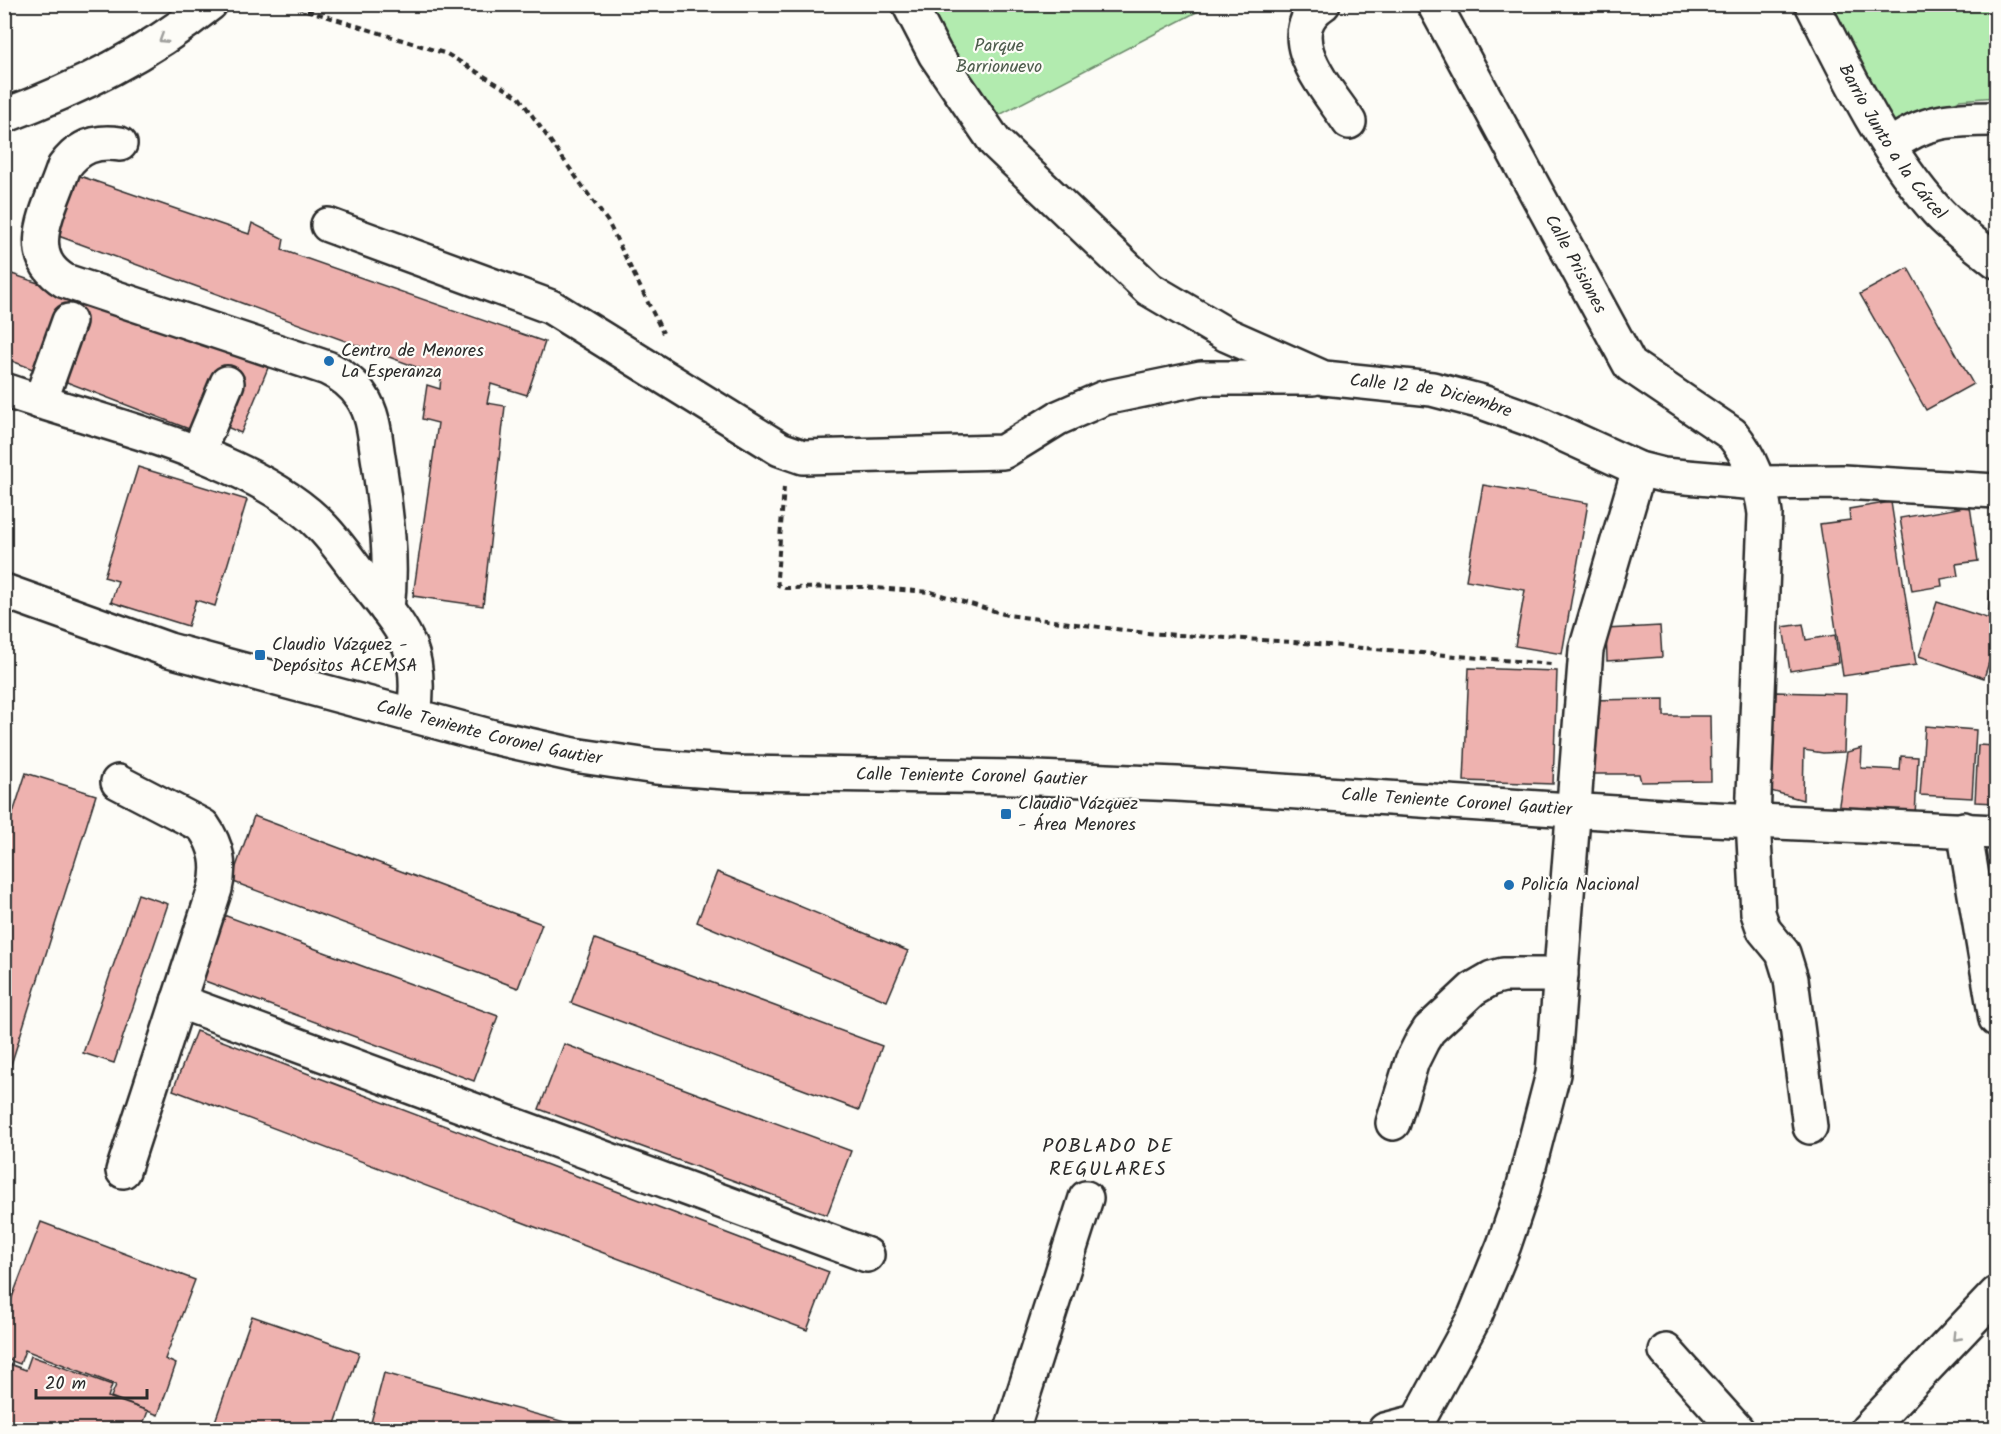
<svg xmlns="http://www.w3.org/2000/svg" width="2001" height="1434" font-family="Kalam,sans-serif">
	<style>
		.green { fill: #b2ebaf; stroke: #6e8b6d; stroke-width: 1.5 }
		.building { fill: #eeb2af; stroke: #2b2b2b; stroke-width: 1.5 }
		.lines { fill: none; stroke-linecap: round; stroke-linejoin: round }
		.minor-casing { stroke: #2b2b2b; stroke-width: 38 }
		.major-casing { stroke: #2b2b2b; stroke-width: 38 }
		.path { stroke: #2b2b2b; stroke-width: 4; stroke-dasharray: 6 4.5; stroke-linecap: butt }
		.minor { stroke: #fdfcf7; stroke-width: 33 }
		.major { stroke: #fdfcf7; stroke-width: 33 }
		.oneway { stroke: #9e9e9b }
		.poi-dot { fill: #1f6fb2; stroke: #fdfcf7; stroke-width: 2 }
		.labels { text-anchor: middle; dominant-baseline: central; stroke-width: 4.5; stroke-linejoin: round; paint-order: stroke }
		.park-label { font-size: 18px; fill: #4d5b4c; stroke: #fdfcf7 }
		.street-label { font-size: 18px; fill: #2b2b2b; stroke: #fdfcf7 }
		.poi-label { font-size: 18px; fill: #2b2b2b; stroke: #fdfcf7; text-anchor: start }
		.neighbourhood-label { font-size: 20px; letter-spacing: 1.5px; fill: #2b2b2b; stroke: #fdfcf7 }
	</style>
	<rect width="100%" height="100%" fill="#fdfcf7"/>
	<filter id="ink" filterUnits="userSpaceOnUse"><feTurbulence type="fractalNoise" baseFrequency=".0167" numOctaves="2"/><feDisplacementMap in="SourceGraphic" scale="12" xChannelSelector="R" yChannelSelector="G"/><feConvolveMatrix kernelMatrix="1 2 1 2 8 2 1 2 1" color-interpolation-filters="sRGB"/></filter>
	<g filter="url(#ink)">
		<g class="green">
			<polygon points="907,5 1210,5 982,124"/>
			<polygon points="1820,5 1996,5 1996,97 1959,100 1925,120 1901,145"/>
		</g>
		<g class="building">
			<polygon points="77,175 249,234 252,223 284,239 282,250 545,342 527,395 491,384 487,403 505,406 483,606 413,596 438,423 422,419 427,385 440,389 441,376 53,234"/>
			<polygon points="1908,268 1973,384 1926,410 1860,294"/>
			<polygon points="12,274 270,363 241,433 215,422 210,437 4,358 4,301"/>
			<polygon points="138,467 247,500 215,606 196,600 188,626 111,602 118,581 104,577"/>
			<polygon points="1483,485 1588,503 1562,654 1515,646 1525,590 1466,580"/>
			<polygon points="1891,502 1916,665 1843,676 1820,524 1850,520 1849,509"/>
			<polygon points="1970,506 1978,561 1956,564 1958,576 1941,579 1942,586 1912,591 1900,518"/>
			<polygon points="1993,556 1996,556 1996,619 1988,618"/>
			<polygon points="1937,602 1996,621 1996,640 1984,678 1919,656"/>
			<polygon points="1803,624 1806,640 1835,635 1839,663 1790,671 1783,627"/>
			<polygon points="1660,626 1662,657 1607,661 1606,629"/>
			<polygon points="1469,668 1557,671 1553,784 1464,781"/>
			<polygon points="1775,692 1846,694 1844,752 1823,753 1804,750 1803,800 1771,791"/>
			<polygon points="1664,699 1664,716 1710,716 1711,781 1641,782 1639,774 1584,774 1583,700"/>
			<polygon points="1925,726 1976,730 1972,798 1920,795"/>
			<polygon points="1978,745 1996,746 1996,803 1975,802"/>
			<polygon points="1862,748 1861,768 1900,770 1901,756 1918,757 1915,816 1838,811 1847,752"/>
			<polygon points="26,773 96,795 4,1087 4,841"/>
			<polygon points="254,816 542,924 518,988 231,881"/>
			<polygon points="717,872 908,951 887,1001 697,922"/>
			<polygon points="138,894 168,904 114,1063 83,1053"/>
			<polygon points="210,910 498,1016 474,1081 186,974"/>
			<polygon points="595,939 882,1046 859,1110 571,1003"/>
			<polygon points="196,1031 829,1272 807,1330 173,1090"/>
			<polygon points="564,1044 851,1151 827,1215 539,1109"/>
			<polygon points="41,1222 195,1280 165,1359 176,1364 158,1415 111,1397 116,1385 25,1350 20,1364 4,1358 4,1298 11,1300"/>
			<polygon points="252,1316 359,1353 333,1430 212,1430"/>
			<polygon points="31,1356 112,1385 108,1397 148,1411 141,1430 4,1430 4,1362 26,1370"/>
			<polygon points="384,1373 594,1430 369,1430"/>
		</g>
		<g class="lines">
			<g class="minor-casing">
				<g id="minor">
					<path id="s1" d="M 909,4 L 935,54 L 995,142 L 1149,289 L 1227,335 L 1324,378 L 1432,389 L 1482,402 L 1532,420 L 1639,469 L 1663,475 L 1757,483 L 1843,482 L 1996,491"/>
					<path d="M 1323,4 C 1276,35 1329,91 1349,122"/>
					<path id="s2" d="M 1434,4 L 1630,365 L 1732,434 C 1749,454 1762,487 1765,514 L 1753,820 L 1758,913 L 1764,930 L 1783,953 L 1791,979 L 1810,1127"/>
					<path id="s3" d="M 1812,4 C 1848,75 1884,152 1937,211 C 1954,230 1977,245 1996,261"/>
					<path d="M 4,116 C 79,88 148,54 210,4"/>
					<path d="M 120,144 C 96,140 78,147 64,167 C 51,207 20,254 65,281 L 327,368 C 342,375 353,383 362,397 C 375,416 375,441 379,463 C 386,512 393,560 387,609"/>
					<path d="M 1891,146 C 1924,119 1956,119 1996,119"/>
					<polyline points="328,225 551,307 780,449 803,457 1003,452 1058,418 1104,398 1201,378 1313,378"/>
					<path d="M 4,390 C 97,422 256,456 323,528 C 339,545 353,566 368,585 C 406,633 423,651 414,715"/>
					<polyline points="40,402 69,321"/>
					<polyline points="198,453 227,383"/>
					<path d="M 118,782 L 203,826 C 217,846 221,865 215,889 L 123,1171"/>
					<polyline points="1964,829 1996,1019"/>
					<polyline points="178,1001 867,1255"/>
					<polyline points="1393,1123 1412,1061 1422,1041 1429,1030 1473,989 1492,978 1503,975 1561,975"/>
					<polyline points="1666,1351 1737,1430"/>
					<polyline points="1012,1430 1086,1198"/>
					<polyline points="1385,1430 1416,1422"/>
					<polyline points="1413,1430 1475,1316 1504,1245 1523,1189 1553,1074 1586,650 1639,469"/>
					<polyline points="1867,1430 1996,1294"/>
				</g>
			</g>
			<g class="major-casing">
				<g id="major">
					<path id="s4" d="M 4,591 L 169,650 L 493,737 L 574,755 L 656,767 L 739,773 L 1014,777 L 1177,784 L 1692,818 L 1996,832"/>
				</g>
			</g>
			<g class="path">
				<polyline points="287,4 447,54 519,97 608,222 663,333"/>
				<polyline points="784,487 777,578 778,585 785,588 862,587 931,592 1007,615 1146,633 1293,642 1551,664"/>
			</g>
			<use href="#minor" class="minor"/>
			<use href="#major" class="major"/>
		</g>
		<defs><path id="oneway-chevron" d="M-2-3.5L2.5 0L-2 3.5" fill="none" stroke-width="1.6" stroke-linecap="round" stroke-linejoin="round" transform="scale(1.5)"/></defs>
		<g class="oneway">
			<use href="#oneway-chevron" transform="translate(163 39) rotate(148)"/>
			<use href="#oneway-chevron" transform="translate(1956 1337) rotate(134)"/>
		</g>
	</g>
	<g class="poi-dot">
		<circle cx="329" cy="361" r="6"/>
		<rect x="254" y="649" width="12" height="12" rx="3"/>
		<rect x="1000" y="808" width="12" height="12" rx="3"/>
		<circle cx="1509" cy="885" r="6"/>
	</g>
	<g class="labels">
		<g class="park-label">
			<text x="999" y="46">Parque<tspan x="999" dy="21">Barrionuevo</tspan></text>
		</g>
		<g class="street-label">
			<text stroke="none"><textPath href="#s3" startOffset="160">Barrio Junto a la Cárcel</textPath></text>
			<text stroke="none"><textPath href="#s2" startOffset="296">Calle Prisiones</textPath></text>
			<text stroke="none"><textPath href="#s1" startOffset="681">Calle 12 de Diciembre</textPath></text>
			<text stroke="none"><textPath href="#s4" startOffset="506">Calle Teniente Coronel Gautier</textPath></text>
			<text stroke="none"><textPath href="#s4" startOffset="992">Calle Teniente Coronel Gautier</textPath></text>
			<text stroke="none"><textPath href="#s4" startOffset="1478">Calle Teniente Coronel Gautier</textPath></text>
		</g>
		<g class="poi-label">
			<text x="341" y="351">Centro de Menores<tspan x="341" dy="21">La Esperanza</tspan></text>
			<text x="272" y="645">Claudio Vázquez -<tspan x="272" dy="21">Depósitos ACEMSA</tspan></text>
			<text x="1018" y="804">Claudio Vázquez<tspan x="1018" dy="21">- Área Menores</tspan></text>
			<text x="1521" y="885">Policía Nacional</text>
		</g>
		<g class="neighbourhood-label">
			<text x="1108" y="1147">POBLADO DE<tspan x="1108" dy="23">REGULARES</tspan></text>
		</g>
	</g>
	<rect width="2001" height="1434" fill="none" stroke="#fdfcf7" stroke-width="24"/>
	<rect x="12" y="12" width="1977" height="1410" fill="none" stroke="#2b2b2b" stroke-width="2" filter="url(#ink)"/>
	<path d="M36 1389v9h111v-9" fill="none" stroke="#2b2b2b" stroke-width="3"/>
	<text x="45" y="1389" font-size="18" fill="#2b2b2b" stroke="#fdfcf7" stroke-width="4.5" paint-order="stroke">20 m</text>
</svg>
